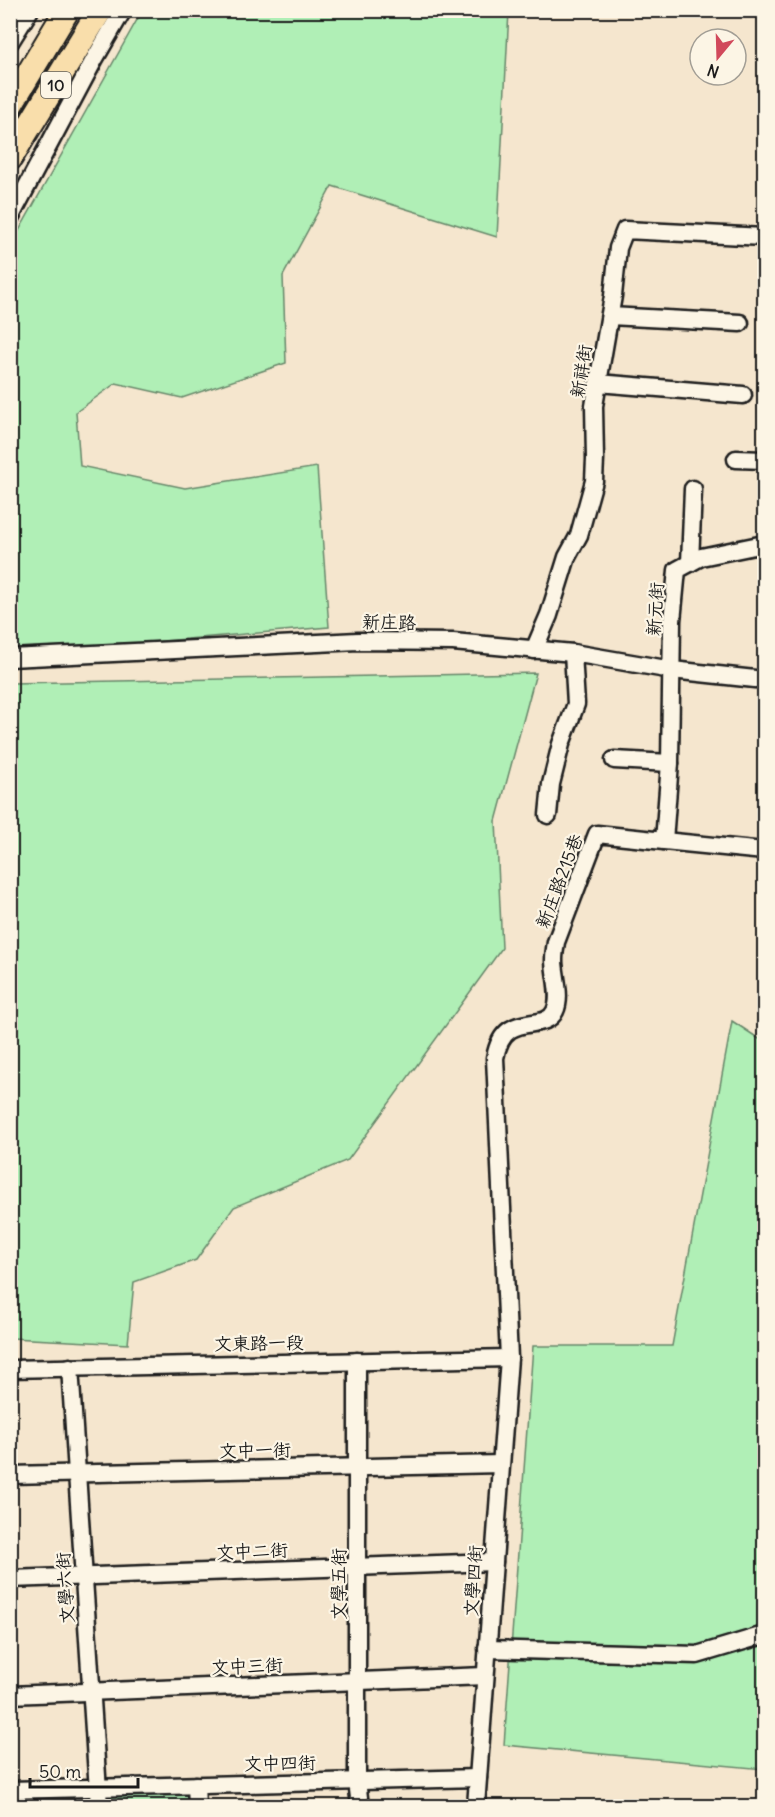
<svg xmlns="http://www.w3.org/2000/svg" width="775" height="1817" font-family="Delius,'LXGW WenKai TC',sans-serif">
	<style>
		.green { fill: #b0efb6; stroke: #668669; stroke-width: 1.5 }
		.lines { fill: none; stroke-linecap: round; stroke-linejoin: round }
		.minor-casing { stroke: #1c1c1c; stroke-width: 21 }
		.highway-casing { stroke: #1c1c1c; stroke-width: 28 }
		.minor { stroke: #fcf5e5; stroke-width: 16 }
		.highway { stroke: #f9deab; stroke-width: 24 }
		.labels { text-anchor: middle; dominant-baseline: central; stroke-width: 4.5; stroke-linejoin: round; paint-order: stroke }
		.shield { fill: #fcf5e5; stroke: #5f5d58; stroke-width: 1.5 }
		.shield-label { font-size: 16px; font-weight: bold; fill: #1c1c1c }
		.street-label { font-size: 18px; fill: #1c1c1c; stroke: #fcf5e5 }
	</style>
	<rect width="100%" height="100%" fill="#f5e6ce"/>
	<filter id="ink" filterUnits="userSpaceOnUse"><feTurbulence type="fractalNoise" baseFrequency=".0167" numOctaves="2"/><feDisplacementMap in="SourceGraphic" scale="12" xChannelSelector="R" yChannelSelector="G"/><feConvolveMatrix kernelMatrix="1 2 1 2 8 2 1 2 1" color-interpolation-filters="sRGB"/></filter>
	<g filter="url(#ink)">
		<g class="green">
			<polygon points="142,11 509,11 497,237 332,186 283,276 286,363 182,398 116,383 76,412 80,466 185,488 317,467 329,627 11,654 11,245"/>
			<polygon points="536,673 496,821 502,948 348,1160 234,1207 196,1260 134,1282 128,1344 11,1338 11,683"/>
			<polygon points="732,1021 764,1042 764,1769 504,1745 533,1346 672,1346"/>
			<polygon points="193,1787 194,1806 101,1806 100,1790"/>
		</g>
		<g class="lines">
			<g class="minor-casing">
				<g id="minor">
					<polyline points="10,42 30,10"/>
					<polyline points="10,218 94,60 123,10"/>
					<polyline points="610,316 740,323"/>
					<polyline points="598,383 743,395"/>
					<polyline points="736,459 764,460"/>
					<polyline points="690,563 693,489"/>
					<polyline points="534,650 549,615 567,557 579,535 594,481 595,459 594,406 613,296 618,248 625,230 764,237"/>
					<polyline points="10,658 358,641 453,642 573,653 672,670 764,680"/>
					<polyline points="614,760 670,763"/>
					<polyline points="548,815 551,784 561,744 576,704 573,653"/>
					<polyline points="664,841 764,851"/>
					<polyline points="357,1361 357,1781 360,1806"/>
					<polyline points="70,1367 99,1806"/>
					<polyline points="10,1369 509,1358"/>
					<polyline points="10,1475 501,1464"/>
					<polyline points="10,1579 494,1562"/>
					<polyline points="487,1649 697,1655 764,1635"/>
					<polyline points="10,1695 485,1676"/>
					<polyline points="196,1785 197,1806"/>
					<polyline points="10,1790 478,1778"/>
					<path d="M 476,1806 L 509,1358 L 495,1058 C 504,1007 544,1035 555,1011 C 562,997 554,975 554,960 C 554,954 555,948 556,942 L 597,834 L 664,841 L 670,763 L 672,621 L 677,570 L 701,557 L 764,544"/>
				</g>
			</g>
			<g class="highway-casing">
				<g id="highway">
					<polyline points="10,105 67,10"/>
					<polyline points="10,158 100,10"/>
				</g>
			</g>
			<use href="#minor" class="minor"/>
			<use href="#highway" class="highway"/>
		</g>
	</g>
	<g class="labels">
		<rect class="shield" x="41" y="72" width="30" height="26" rx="4.5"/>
		<g class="shield-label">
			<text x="56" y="85">10</text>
		</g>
		<g class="street-label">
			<text transform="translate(581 371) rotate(-81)">新祥街</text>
			<text transform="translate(655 609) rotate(-86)">新元街</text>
			<text transform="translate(389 622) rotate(1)">新庄路</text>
			<text transform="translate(559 881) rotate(-69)">新庄路215巷</text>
			<text transform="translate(259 1343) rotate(-1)">文東路一段</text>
			<text transform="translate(255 1450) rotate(-1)">文中一街</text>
			<text transform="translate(252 1551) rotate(-2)">文中二街</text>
			<text transform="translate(473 1581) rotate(-86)">文學四街</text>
			<text transform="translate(338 1584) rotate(-90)">文學五街</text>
			<text transform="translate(65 1588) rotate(-94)">文學六街</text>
			<text transform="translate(247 1666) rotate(-2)">文中三街</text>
			<text transform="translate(280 1763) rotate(-1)">文中四街</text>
		</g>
	</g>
	<rect width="775" height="1817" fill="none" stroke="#fcf5e5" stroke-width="36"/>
	<rect x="18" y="18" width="739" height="1781" fill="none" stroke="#1c1c1c" stroke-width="2" filter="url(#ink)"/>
	<g transform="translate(718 57) rotate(199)"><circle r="28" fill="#fcf5e5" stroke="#a29e95" stroke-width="1.5"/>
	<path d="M0-4.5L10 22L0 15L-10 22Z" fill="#d1495b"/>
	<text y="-9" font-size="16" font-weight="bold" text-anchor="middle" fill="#1c1c1c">N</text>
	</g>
	<path d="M30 1778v9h108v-9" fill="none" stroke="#1c1c1c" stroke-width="3"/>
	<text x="39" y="1778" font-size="18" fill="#1c1c1c" stroke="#fcf5e5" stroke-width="4.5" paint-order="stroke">50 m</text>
</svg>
